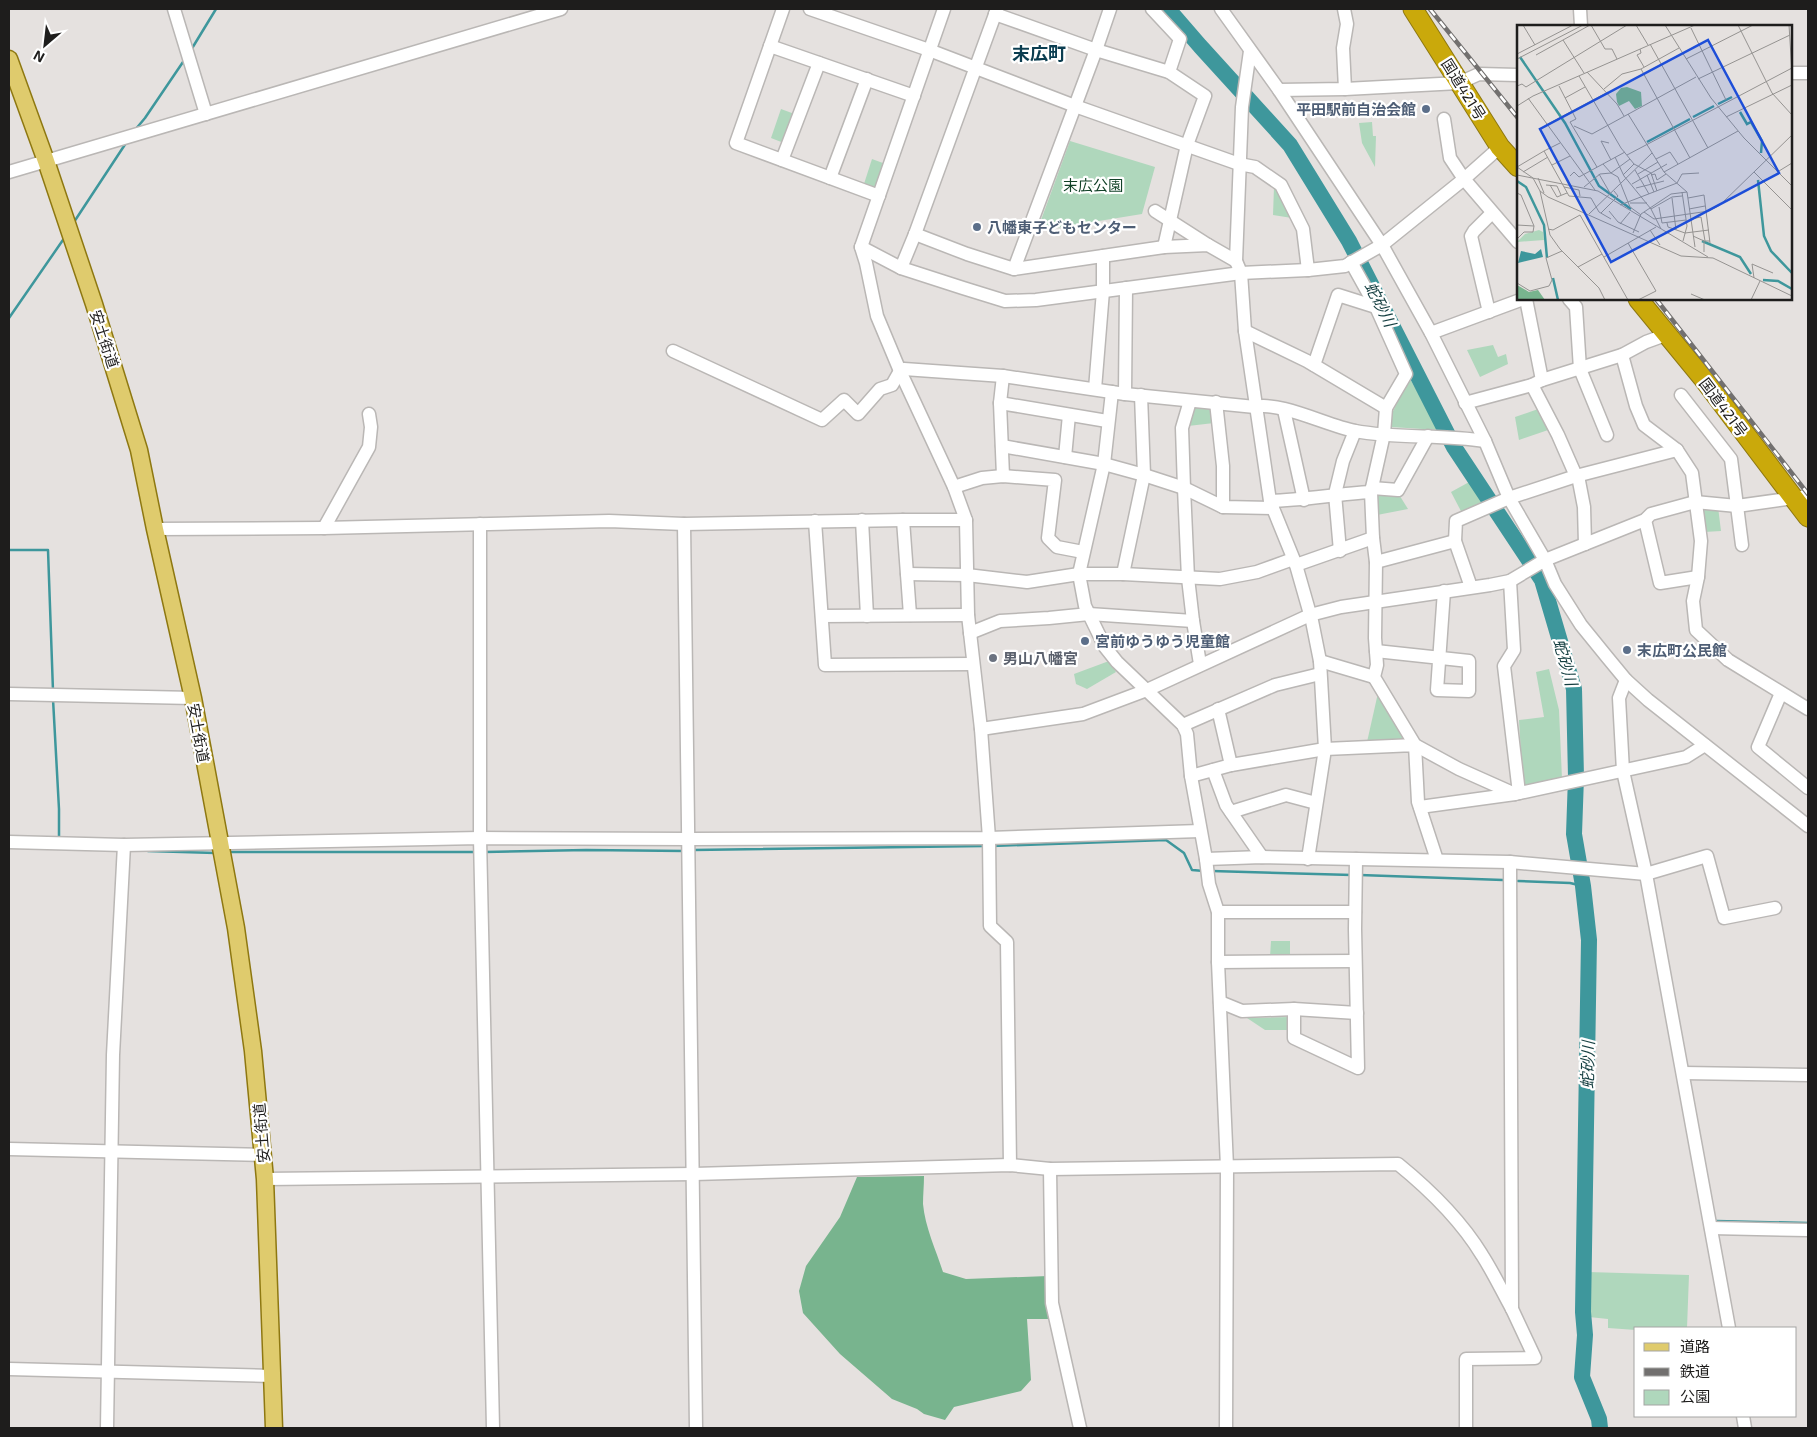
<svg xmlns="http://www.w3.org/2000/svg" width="1817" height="1437" font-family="'Exo 2','Noto Sans JP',sans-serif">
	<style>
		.green { fill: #afd7bc }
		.forest { fill: #78b48e }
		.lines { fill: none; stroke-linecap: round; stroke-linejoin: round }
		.stream { stroke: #3e979c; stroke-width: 2.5 }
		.river { stroke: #3e979c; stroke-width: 16 }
		.minor-casing { stroke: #bab7b5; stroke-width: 15 }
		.major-casing { stroke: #8e7811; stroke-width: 19 }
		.highway-casing { stroke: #8e7811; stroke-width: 21 }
		.minor { stroke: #fff; stroke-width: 12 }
		.major { stroke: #dfcb6d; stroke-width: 16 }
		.highway { stroke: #caa90b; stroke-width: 19 }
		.rail-casing { stroke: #72706f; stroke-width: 4.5 }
		.rail { stroke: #fff; stroke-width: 2.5; stroke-dasharray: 8; stroke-linecap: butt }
		.service-dot { fill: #5c6f8a; stroke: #fff; stroke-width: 2 }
		.worship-dot { fill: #6b7280; stroke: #fff; stroke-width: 2 }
		.labels { text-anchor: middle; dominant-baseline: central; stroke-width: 4.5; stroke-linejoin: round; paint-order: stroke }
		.street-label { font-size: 15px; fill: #1e1d1c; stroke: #fff }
		.service-label { font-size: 15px; font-weight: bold; fill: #4e5e75; stroke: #fff; text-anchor: start }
		.park-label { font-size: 15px; fill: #124228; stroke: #fff }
		.worship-label { font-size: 15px; font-weight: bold; fill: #5b616d; stroke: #fff; text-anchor: start }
		.water-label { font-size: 16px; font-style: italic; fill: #143e40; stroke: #fff }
		.quarter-label { font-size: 18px; font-weight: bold; fill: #0b3d50; stroke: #fff }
		.inset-river { fill: none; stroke: #3e979c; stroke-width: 2.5 }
		.inset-road { fill: none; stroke: #959391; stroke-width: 1 }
		.view { fill: #1d4ed8; fill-opacity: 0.15; stroke: #1d4ed8; stroke-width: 2.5 }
		.inset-edge { fill: none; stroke: #1e1d1c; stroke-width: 2.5 }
	</style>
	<rect width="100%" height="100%" fill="#e5e1df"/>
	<g class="green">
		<polygon points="781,109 800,116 789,145 771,138"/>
		<polygon points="1372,122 1373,136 1376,136 1375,167 1362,143 1359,123"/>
		<polygon points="1070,141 1155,167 1142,214 1037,231"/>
		<polygon points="872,159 891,166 875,191 863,187"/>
		<polygon points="1274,187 1280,193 1292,218 1273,215"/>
		<polygon points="1493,345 1498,357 1506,354 1508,364 1480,377 1467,350"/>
		<polygon points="1409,377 1439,430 1391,427 1388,422"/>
		<polygon points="1198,406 1214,409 1214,423 1188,426 1192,410"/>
		<polygon points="1541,408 1551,429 1519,440 1515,417"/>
		<polygon points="1471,481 1484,503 1463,515 1451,492"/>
		<polygon points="1398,493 1408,509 1377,515 1376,494"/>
		<polygon points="1705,505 1718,507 1721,531 1704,532 1700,510"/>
		<polygon points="1109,661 1116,672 1087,689 1076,684 1074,674"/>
		<polygon points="1549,669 1559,710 1562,779 1523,788 1519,720 1544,717 1536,672"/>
		<polygon points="1378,693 1408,740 1367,742"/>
		<polygon points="1271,941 1290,941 1290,957 1270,957"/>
		<polygon points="1290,1017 1290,1030 1265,1030 1247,1018"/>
		<polygon points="1588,1272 1689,1275 1687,1328 1636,1328 1636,1330 1608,1328 1608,1319 1589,1317"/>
	</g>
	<path class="forest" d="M 924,1176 C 924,1185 923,1195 923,1204 C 925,1227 936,1250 943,1272 L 966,1279 L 1048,1276 L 1051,1319 L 1027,1319 L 1031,1380 L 1021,1391 L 954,1407 L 945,1420 L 924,1414 L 917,1409 L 892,1399 L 840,1354 L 803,1313 L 799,1291 L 806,1266 L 840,1217 L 857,1177 Z"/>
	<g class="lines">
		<g class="stream">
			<polyline points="191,50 216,9"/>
			<polyline points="135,130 145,118 185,59"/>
			<polyline points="74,222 126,143"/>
			<polyline points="9,318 65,237"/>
			<polyline points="9,550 48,550 53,691"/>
			<polyline points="53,699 59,809 59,839"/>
			<polyline points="992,846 1166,840 1184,853 1192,870 1204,871"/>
			<polyline points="693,850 984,846"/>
			<polyline points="148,851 215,853"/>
			<polyline points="228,852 477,852"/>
			<polyline points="485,852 586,850 685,851"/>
			<polyline points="1212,871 1352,875"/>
			<polyline points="1360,875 1503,880"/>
			<polyline points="1518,881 1570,883 1583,886"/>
			<polyline points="1716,1221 1808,1223"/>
		</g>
		<polyline class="river" points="1168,9 1200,46 1290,145 1349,241 1454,447 1542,580 1574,689 1576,777 1574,834 1583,886 1589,940 1583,1312 1585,1335 1582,1377 1599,1419 1600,1428"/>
		<g class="minor-casing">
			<g id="minor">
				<polyline points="174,9 206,114"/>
				<polyline points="783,9 736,143 879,196"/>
				<polyline points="810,9 929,50 1075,106 1239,164 1255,167 1281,185 1303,229 1308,270"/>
				<polyline points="944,9 861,247 866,263 877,316 900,371 954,487 966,520 968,615 981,729 989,838 990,926 1007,942 1010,1165"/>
				<polyline points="1152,9 1180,39 1169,72"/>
				<polyline points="1221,9 1279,90 1382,245 1431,333 1485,441 1509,498 1545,560 1555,584 1581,625 1607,657 1626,680 1648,700 1808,826"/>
				<polyline points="1344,9 1347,24 1343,48 1345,89"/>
				<polyline points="1580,9 1581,26"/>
				<polyline points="995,14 1096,50 1169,72 1205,96 1187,145 1164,247"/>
				<polyline points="770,46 914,96"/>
				<polyline points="1250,51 1242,107 1236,261 1241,273 1245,331 1270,501 1296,565 1312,621 1320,661 1325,749 1308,859"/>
				<polyline points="1791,73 1808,73"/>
				<polyline points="1279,90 1345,89 1459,83 1479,74 1518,75"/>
				<polyline points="1444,119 1450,158 1464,179 1518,242"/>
				<polyline points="782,160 819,63"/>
				<polyline points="9,172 561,9"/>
				<polyline points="830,178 867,79"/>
				<polyline points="1155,211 1208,245"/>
				<polyline points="915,234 967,254 1014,269 1164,247 1208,245 1236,261"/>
				<polyline points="861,247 901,268 963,288 1005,301 1036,300 1241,273 1308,270 1345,266 1382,245 1464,179 1500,147"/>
				<polyline points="1351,262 1376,307 1406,374 1386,408 1384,434 1371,492 1373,538 1376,562 1375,638 1377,665 1374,677 1415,745 1459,769 1515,794 1686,757 1705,745"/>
				<polyline points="901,268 915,234 997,9"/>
				<polyline points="1014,269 1096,50 1110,9"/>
				<polyline points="1526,299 1542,380"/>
				<polyline points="1569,299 1576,307 1580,369 1607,435"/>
				<polyline points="1489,312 1471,236 1474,231 1492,213"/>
				<polyline points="1245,331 1307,361 1386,408"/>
				<polyline points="1431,333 1523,299"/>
				<path d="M 673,351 L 822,420 L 844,400 L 858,414 L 880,389 L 892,385 L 900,371 L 904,369 L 1003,376 L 1125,394 L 1255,407 C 1280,401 1328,426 1355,431 C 1397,439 1442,434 1485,441"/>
				<polyline points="1622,355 1636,406 1644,425 1677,450 1692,473 1701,541 1698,577 1693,601 1696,630 1728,660 1808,709"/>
				<polyline points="1314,365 1338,295 1376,307"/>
				<polyline points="1532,385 1558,435 1576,476"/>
				<polyline points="1095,389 1103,291 1103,256"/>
				<polyline points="1112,392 1104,464 1079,574 1085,606 1105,647 1117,662 1183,725 1187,734 1191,776 1206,859 1209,884 1218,912 1218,962 1227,1167 1226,1428"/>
				<polyline points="1125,394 1126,288"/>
				<polyline points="1681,395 1731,459 1742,545"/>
				<polyline points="1190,401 1182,428 1184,488 1188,578 1193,621 1200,664"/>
				<polyline points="1216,402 1223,466 1223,507"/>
				<polyline points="1000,403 1107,421"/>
				<polyline points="1465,403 1532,385 1542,380 1622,355 1646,342 1668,334"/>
				<polyline points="1284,410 1304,500"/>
				<polyline points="1002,446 1104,464 1144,475 1184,488 1223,507 1273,508"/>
				<polyline points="1065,457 1069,415"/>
				<polyline points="1003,476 1000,403 1003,376"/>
				<polyline points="1578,476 1584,507 1585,544"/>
				<polyline points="954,487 982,478 1003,476 1055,480 1048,538 1057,547 1083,552"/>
				<polyline points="1372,488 1398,490 1428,436"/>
				<path d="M 1270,501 C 1304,500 1337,494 1371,492"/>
				<polyline points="862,520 867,616"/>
				<polyline points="903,520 910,615"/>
				<polyline points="1645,520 1660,583 1698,577"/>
				<polyline points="815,521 825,665 972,664"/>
				<polyline points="480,524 480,838 493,1428"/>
				<polyline points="684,524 696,1428"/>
				<polyline points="324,528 369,447 371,427 369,414"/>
				<polyline points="155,529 324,528 609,521 684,524 903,520 966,520"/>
				<polyline points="1340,551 1335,494 1343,461 1355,431"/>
				<polyline points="1376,562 1455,541"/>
				<polyline points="1296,565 1373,538"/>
				<polyline points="907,574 967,575 1027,582 1079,574 1123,574 1220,579 1257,572 1293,559"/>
				<polyline points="1123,574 1144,475 1141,395"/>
				<polyline points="1510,581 1514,650 1504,666 1519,793"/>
				<polyline points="1471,587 1455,541 1456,521 1509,498 1576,476 1677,450"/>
				<polyline points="822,616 968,615"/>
				<polyline points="970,633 1000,621 1049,618 1089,614 1193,621"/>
				<polyline points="1376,651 1469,661 1469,691 1437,690 1444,591"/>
				<polyline points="1320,661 1374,677"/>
				<polyline points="1626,680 1619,698 1623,771 1646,874 1729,1328"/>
				<polyline points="1781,693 1758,747 1808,788"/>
				<polyline points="9,694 193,698"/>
				<polyline points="1218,709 1231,765"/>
				<polyline points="1183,725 1275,685 1320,674"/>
				<polyline points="981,729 1083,714 1147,690 1310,615 1341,607 1490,585 1510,581 1545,560 1645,520 1651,514 1695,502 1737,506 1808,496"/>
				<polyline points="1213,770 1226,805 1262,857"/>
				<polyline points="1191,776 1231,765 1325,749 1415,745 1418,802 1437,860"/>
				<polyline points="1420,807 1515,794"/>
				<polyline points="1231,812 1286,795 1316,803"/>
				<polyline points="9,842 124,845 480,838 689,839 989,838 1200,831"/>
				<polyline points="1206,859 1262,857 1510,862 1646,874 1707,856 1724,918 1775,908"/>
				<polyline points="1218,912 1355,912"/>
				<polyline points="1218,962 1355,961"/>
				<polyline points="1220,1002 1242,1011 1294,1009 1357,1013"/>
				<polyline points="1294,1009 1294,1038 1358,1068 1355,929 1356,859"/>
				<polyline points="1683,1073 1808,1075"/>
				<polyline points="9,1149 263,1155"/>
				<polyline points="1050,1169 1052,1303 1080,1428"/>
				<path d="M 265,1179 L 694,1174 L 1010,1165 L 1050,1169 L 1398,1164 C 1430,1190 1460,1219 1482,1255 C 1493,1272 1502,1291 1512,1309"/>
				<polyline points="1711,1228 1808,1230"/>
				<polyline points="9,1369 272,1376"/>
				<polyline points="1743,1416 1745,1428"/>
				<polyline points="107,1428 113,1055 124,845"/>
				<polyline points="1466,1428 1466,1359 1535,1358 1512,1309 1510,862"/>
			</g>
		</g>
		<g class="major-casing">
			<polyline id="major" points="9,59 46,161 94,304 139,450 155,529 193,698 236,928 253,1051 265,1179 274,1428"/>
		</g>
		<g class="highway-casing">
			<g id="highway">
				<polyline points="1413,9 1500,147 1518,167"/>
				<polyline points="1638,299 1702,377 1808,517"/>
			</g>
		</g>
		<use href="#minor" class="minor"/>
		<use href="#major" class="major"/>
		<use href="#highway" class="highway"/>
		<g class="rail-casing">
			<g id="rail">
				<polyline points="1430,9 1518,118"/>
				<polyline points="1656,299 1808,494"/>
			</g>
		</g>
		<use href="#rail" class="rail"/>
	</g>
	<g class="service-dot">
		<circle cx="1426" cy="109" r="5"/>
		<circle cx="977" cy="227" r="5"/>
		<circle cx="1085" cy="641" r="5"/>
		<circle cx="1627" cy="650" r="5"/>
	</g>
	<circle class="worship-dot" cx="993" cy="658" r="5"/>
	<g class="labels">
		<g class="street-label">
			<text transform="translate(1464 89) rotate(58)">国道421号</text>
			<text transform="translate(105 339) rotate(72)">安土街道</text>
			<text transform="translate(1724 407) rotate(53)">国道421号</text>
			<text transform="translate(199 733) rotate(80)">安土街道</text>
			<text transform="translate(261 1133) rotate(-95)">安土街道</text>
		</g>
		<g class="service-label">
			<text x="1416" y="109" text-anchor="end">平田駅前自治会館</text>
			<text x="987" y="227">八幡東子どもセンター</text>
			<text x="1095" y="641">宮前ゆうゆう児童館</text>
			<text x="1637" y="650">末広町公民館</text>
		</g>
		<g class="park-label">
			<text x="1093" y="185">末広公園</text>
		</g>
		<g class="worship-label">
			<text x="1003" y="658">男山八幡宮</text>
		</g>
		<g class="water-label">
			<text transform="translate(1381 304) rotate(63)">蛇砂川</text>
			<text transform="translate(1566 662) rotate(74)">蛇砂川</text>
			<text transform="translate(1587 1065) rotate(-89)">蛇砂川</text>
		</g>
		<g class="quarter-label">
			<text x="1039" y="53">末広町</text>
		</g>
	</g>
	<g transform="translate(1517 25)">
		<rect width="275" height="275" fill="#e5e1df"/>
		<path d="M 22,205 L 26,207 L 27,215 L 0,217 L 8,209 Z" fill="#afd7bc"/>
		<path d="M 110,62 L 124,67 L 125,81 L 118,84 L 112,76 L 102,81 L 100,77 L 99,69 L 104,63 ZM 0,260 L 12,267 L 21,265 L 28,275 L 0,275 Z" fill="#78b48e"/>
		<path d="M 24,224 L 26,232 L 1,238 L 4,226 L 18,229 Z" fill="#3e979c"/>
		<path class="inset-river" d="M 3,32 L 48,98 L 82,161 L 114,184M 201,79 L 215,72M 223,87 L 230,99 L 234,97 L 245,116 L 244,128M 176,92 L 197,81M 130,117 L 173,94M 241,155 L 247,211 L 254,226 L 275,248M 0,156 L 9,162 L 27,200 L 30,233M 185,216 L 223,232 L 234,249M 36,253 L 41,275M 246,255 L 261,256 L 275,264"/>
		<path class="inset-road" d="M 6,0 L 18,20M 74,0 L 88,24 L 95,24 L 100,34M 119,0 L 131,20M 148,0 L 194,73 L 227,113 L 275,161M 221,0 L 255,68 L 275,90M 272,0 L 275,48M 174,3 L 209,75M 46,15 L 67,48M 133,19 L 191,123M 123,24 L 124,28 L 120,30 L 127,42M 0,29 L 56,0M 19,30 L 73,0M 0,34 L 66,0M 169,34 L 236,0M 124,44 L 173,133M 70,47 L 100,79 L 107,91M 62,51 L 104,123 L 117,139 L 134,148 L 140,166M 181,54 L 273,10M 0,61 L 5,59 L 9,62 L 110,0M 42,61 L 59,94 L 53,97 L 80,142M 87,64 L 105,49 L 124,44 L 162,23M 11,73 L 78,165M 48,73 L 68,62M 0,81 L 16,71 L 178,0M 111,89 L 147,147 L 170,167 L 178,222M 209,92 L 275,60M 29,100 L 91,67M 57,101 L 75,109 L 179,52M 92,118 L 84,116 L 94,135M 27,126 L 43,118M 110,130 L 275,43M 98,132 L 107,151 L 134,184 L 144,204M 139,134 L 153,127 L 161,139M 86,139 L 94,148 L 113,134M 35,140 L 53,131M 0,142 L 27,126 L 52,171 L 74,173 L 82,187 L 94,194M 0,142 L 16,153 L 23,166 L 31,172 L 164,231 L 196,233 L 275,271M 118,145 L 132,169M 262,146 L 275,138M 6,147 L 31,132M 147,147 L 221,106M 237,147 L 275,185M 82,149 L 93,168M 121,149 L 141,137M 0,150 L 81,166 L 191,232M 106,150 L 117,139M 130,150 L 137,167M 134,150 L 138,149 L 140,155 L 149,149M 53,151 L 57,147 L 62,152 L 108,127M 21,153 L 27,168M 115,159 L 150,139M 29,160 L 40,161 L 44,170M 33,160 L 40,172 L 50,168M 47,162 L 62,165 L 63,171M 67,162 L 83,149 L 94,148 L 101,152 L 113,182 L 124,190M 119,163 L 147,156M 23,166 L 33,210 L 43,224 L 82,263 L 88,275M 165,167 L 170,201 L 166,216M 0,168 L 4,170 L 17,201 L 16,207 L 7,207 L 0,214M 155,173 L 159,205M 171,173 L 187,170 L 193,218M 113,178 L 130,178M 103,180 L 160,158 L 165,149 L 182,148M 142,182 L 145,198 L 169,195M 134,184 L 155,172 L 165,171M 172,184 L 188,181M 92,186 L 101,197 L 122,207M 127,187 L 137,194 L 192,186 L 203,180 L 275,110M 84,188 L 101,171 L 97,166M 72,189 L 135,128M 174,194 L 184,192 L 188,216 L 193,216M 150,198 L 151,202 L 168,208 L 192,205M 103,199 L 113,187M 0,200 L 17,201M 31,204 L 36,205 L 63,190 L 111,275M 133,205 L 143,220M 116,208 L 124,189 L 154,169 L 170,167M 176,211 L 187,216 L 187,227M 111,218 L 139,266 L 121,275M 87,232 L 139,202M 61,242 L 85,229M 237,253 L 235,239 L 256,248M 0,258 L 13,266 L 32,261 L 35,255 L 29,233 L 45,226M 174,269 L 188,275M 234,275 L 243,256"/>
		<path class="view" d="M 191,15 L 262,148 L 94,237 L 23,104 Z"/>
		<rect width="275" height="275" class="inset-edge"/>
	</g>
	<rect width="1817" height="1437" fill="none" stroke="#1e1d1c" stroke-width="20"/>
	<rect x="1634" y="1327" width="162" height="90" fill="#ffffff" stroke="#a5a5a4"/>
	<rect x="1644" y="1343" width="25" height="8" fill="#dfcb6d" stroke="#a5a5a4"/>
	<text x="1680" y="1352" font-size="15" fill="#1e1d1c">道路</text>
	<rect x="1644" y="1368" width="25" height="8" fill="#72706f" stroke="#a5a5a4"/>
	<text x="1680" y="1377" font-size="15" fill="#1e1d1c">鉄道</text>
	<rect x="1644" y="1390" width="25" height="15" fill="#afd7bc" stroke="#a5a5a4"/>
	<text x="1680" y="1402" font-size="15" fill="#1e1d1c">公園</text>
	<g transform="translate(45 45) rotate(208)" stroke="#ffffff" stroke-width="4" paint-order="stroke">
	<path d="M0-4L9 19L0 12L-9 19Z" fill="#1e1d1c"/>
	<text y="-8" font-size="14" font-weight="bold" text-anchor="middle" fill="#1e1d1c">N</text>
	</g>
</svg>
